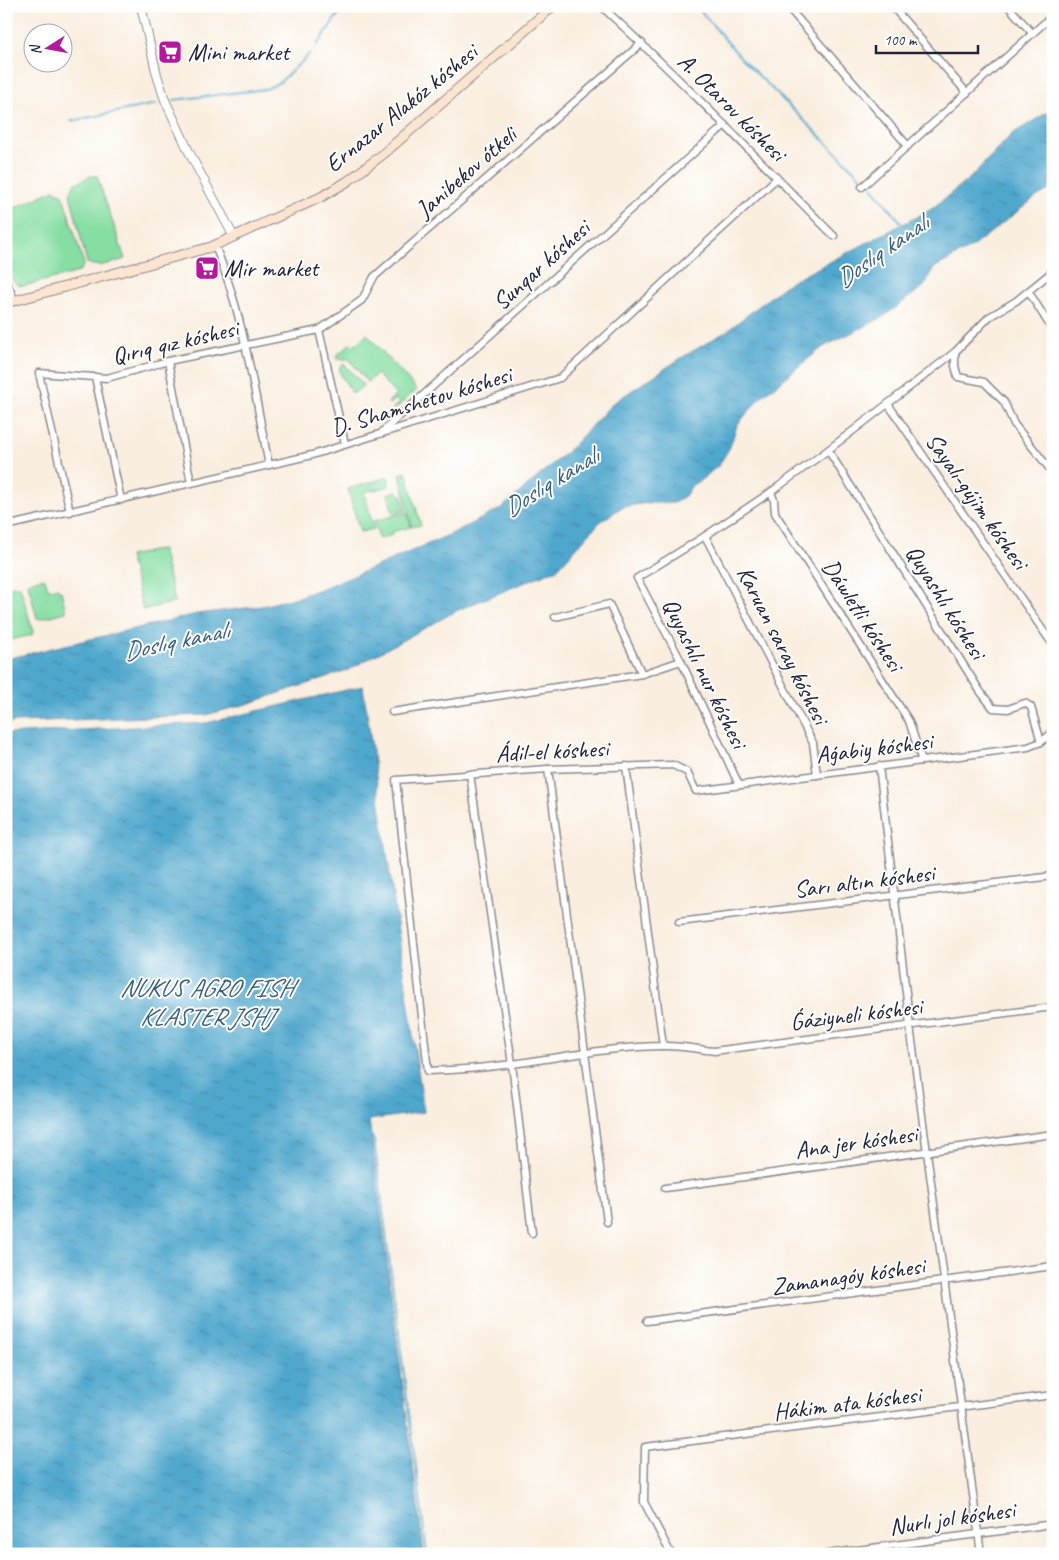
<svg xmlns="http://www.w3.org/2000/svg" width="1059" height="1560" font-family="Caveat,sans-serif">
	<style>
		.grass { fill: #86dea3; stroke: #54806f }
		.water { fill: url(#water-ripples); stroke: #396484 }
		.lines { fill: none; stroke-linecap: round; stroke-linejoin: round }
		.stream { stroke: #50a7cd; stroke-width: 2 }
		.minor-casing { stroke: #8e888d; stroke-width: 9 }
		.tertiary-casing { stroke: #8e888d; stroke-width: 10 }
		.secondary-casing { stroke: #8e888d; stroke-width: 11 }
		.minor { stroke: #fff; stroke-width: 6 }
		.tertiary { stroke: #fff; stroke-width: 8 }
		.secondary { stroke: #fce5d0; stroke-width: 9 }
		.labels { text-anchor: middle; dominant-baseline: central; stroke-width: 4; stroke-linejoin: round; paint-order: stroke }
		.poi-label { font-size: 24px; fill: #22223b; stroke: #fff; text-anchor: start }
		.street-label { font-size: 24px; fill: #22223b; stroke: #fff }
		.water-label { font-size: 25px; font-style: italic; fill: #375e7d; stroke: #fff }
	</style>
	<defs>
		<pattern id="water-ripples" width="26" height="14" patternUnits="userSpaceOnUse" patternTransform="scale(1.25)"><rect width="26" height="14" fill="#50a7cd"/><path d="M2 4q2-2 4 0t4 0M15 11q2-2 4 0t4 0" fill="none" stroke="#4288a8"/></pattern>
	</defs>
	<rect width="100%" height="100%" fill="#fff"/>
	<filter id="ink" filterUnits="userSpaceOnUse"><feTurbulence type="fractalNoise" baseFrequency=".02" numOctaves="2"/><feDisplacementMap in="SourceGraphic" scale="10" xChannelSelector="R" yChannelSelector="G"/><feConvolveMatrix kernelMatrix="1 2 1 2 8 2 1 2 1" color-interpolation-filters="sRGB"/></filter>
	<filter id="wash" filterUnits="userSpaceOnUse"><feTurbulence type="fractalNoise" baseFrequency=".0096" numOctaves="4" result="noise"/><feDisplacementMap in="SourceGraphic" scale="20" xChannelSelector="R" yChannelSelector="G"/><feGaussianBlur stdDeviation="1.12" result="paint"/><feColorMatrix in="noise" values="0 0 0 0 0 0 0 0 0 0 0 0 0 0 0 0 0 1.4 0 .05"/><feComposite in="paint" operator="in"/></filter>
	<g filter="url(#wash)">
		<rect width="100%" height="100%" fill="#f9eedf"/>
		<g class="grass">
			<path d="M 91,176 L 97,176 L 125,259 C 113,262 99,269 87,263 L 70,194 L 74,184 Z"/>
			<path d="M 54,190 L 62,193 L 84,264 L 79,272 L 23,286 C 0,285 6,230 6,212 Z"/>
			<polygon points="367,334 417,390 394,410 393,408 399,402 395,399 389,404 388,402 396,395 377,374 367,382 349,359 337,359 336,356 351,343 354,346"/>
			<polygon points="344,364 362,383 363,386 354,393 352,393 342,377 339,368"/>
			<polygon points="406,472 421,525 412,527 400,474"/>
			<polygon points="388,477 389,485 387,487 364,492 374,529 360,532 348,489"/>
			<polygon points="397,491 400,495 402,495 406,510 393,514 388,494"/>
			<polygon points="407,512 411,527 392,532 392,535 379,539 374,521"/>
			<polygon points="162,549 175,602 143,610 129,556"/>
			<polygon points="42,578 45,579 48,589 57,588 61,591 66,612 40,619 37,618 28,584 29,582"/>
			<polygon points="16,586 20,586 33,632 32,635 6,641 6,588"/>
		</g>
		<g class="water">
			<polygon points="1053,109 1053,188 1036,197 972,247 934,268 924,286 883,317 823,347 761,397 737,425 730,447 719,465 701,480 692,485 685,496 674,503 647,503 622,507 600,522 557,569 458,610 348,670 247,704 206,715 16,722 6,724 6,659 197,614 262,606 298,597 349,578 451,534 502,508 572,447 613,403 681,358 727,331 787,284 930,210 970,178 1012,134"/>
			<polygon points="363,686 424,1112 369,1120 424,1554 6,1554 6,734 206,723"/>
		</g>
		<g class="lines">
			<g class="stream">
				<polyline points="698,8 742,59 864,180"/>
				<polyline points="317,45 344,6"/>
				<polyline points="174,100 266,89 280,82 310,54"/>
				<polyline points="71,121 156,104"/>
				<polyline points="872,187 903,225"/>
				<polyline points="370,1133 374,1141 427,1554"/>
			</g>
		</g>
	</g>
	<g filter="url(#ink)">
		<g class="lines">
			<g class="minor-casing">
				<g id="minor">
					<path d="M 601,6 C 682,80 757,158 834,236"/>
					<polyline points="787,6 908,146"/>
					<polyline points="892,6 967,93"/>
					<polyline points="1008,6 1033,34"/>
					<polyline points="862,187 1053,15"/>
					<path d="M 215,246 C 244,315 254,392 269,465"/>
					<polyline points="6,281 15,301"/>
					<polyline points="1029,292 1053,331"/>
					<polyline points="319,330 345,444"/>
					<polyline points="955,352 955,366 958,377 984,382 1004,402 1014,424 1053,473"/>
					<polyline points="168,361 191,483"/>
					<polyline points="95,377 121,500"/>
					<polyline points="888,404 1053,645"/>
					<polyline points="383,431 725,125"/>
					<polyline points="828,450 980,691 993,708 1008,709 1025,703 1031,707 1041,742"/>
					<polyline points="771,492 774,500 775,513 909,721 922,761"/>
					<polyline points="70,512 39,373 107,378 168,361 319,330 362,300 374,277 642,43"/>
					<polyline points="6,526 312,455 560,378 777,178"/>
					<polyline points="705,536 813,743 817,775"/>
					<polyline points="555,617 609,604 642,674"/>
					<polyline points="392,712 642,674 681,661"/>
					<path d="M 1053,732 L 1041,742 L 1028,747 L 696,791 L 687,772 L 673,765 L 548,769 L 396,780 L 428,1071 C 456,1070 484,1068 512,1064 C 562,1057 611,1047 661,1046 C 678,1045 697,1049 714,1051 L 1053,1007"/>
					<polyline points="626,766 663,1046"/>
					<polyline points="879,766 910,1026 981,1554"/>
					<polyline points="548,769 607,1222"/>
					<polyline points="470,774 512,1064 532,1233"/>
					<polyline points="739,785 681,661 637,578 705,536 771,492 828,450 955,352 989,317 1016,301 1053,271"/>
					<polyline points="679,922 1053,876"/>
					<polyline points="665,1188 1053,1134"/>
					<polyline points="647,1321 1053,1266"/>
					<polyline points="671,1554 644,1502 645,1447 1053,1395"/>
					<polyline points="827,1554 1053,1524"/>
				</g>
			</g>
			<g class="tertiary-casing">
				<polyline id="tertiary" points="141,6 157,75 165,100 191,156 234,237"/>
			</g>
			<g class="secondary-casing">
				<polyline id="secondary" points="6,303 211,247 321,197 348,181 382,155 553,6"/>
			</g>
			<use href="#minor" class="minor"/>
			<use href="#tertiary" class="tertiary"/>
			<use href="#secondary" class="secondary"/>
		</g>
	</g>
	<defs>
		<g id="supermarket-square" transform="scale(1.25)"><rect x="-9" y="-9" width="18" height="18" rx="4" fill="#b5179e" stroke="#fff"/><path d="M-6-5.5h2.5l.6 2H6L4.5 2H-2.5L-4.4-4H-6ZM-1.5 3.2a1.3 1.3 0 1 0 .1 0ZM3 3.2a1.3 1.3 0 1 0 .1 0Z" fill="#fff"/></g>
	</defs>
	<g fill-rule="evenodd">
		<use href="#supermarket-square" x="170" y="52"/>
		<use href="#supermarket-square" x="207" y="268"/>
	</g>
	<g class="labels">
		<g class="poi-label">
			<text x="188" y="52">Mini market</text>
			<text x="224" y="268">Mir market</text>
		</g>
		<g class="street-label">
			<text transform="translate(732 107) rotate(45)">A. Otarov kóshesi</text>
			<text transform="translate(401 108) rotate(-39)">Ernazar Alakóz kóshesi</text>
			<text transform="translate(466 172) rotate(-41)">Janibekov ótkeli</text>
			<text transform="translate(541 265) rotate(-42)">Sunqar kóshesi</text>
			<text transform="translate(175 342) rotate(-13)">Qırıq qız kóshesi</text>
			<text transform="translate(421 401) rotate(-17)">D. Shamshetov kóshesi</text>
			<text transform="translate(977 501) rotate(55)">Sayalı-gújim kóshesi</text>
			<text transform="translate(946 602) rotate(58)">Quyashlı kóshesi</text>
			<text transform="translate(863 615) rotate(57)">Dáwletli kóshesi</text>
			<text transform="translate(783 645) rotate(63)">Karuan saray kóshesi</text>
			<text transform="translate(705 673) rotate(64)">Quyashlı nur kóshesi</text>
			<text transform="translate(874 748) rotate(-7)">Aǵabiy kóshesi</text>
			<text transform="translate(552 751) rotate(-3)">Ádil-el kóshesi</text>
			<text transform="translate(864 881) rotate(-7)">Sarı altın kóshesi</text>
			<text transform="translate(856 1014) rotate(-7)">Ǵáziyneli kóshesi</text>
			<text transform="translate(856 1142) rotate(-8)">Ana jer kóshesi</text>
			<text transform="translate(848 1276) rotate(-8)">Zamanagóy kóshesi</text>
			<text transform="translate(847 1403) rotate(-7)">Hákim ata kóshesi</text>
			<text transform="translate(952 1518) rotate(-8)">Nurlı jol kóshesi</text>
		</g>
		<g class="water-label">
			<text transform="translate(882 251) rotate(-35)">Doslıq kanalı</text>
			<text transform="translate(551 482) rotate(-32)">Doslıq kanalı</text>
			<text transform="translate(176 641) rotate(-12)">Doslıq kanalı</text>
			<text x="206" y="988">NUKUS AGRO FISH<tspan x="206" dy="29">KLASTER JSHJ</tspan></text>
		</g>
	</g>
	<rect width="1059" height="1560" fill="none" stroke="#fff" stroke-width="25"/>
	<g transform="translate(48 48) rotate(259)"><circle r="24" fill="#ffffff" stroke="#a7a7b1"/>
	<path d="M0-4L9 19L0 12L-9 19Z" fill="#b5179e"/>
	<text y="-8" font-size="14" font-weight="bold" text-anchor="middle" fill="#22223b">N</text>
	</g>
	<path d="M876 45v8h102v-8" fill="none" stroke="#22223b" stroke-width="2.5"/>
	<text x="884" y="45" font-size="15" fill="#22223b" stroke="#ffffff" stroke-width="4" paint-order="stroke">100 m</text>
</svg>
